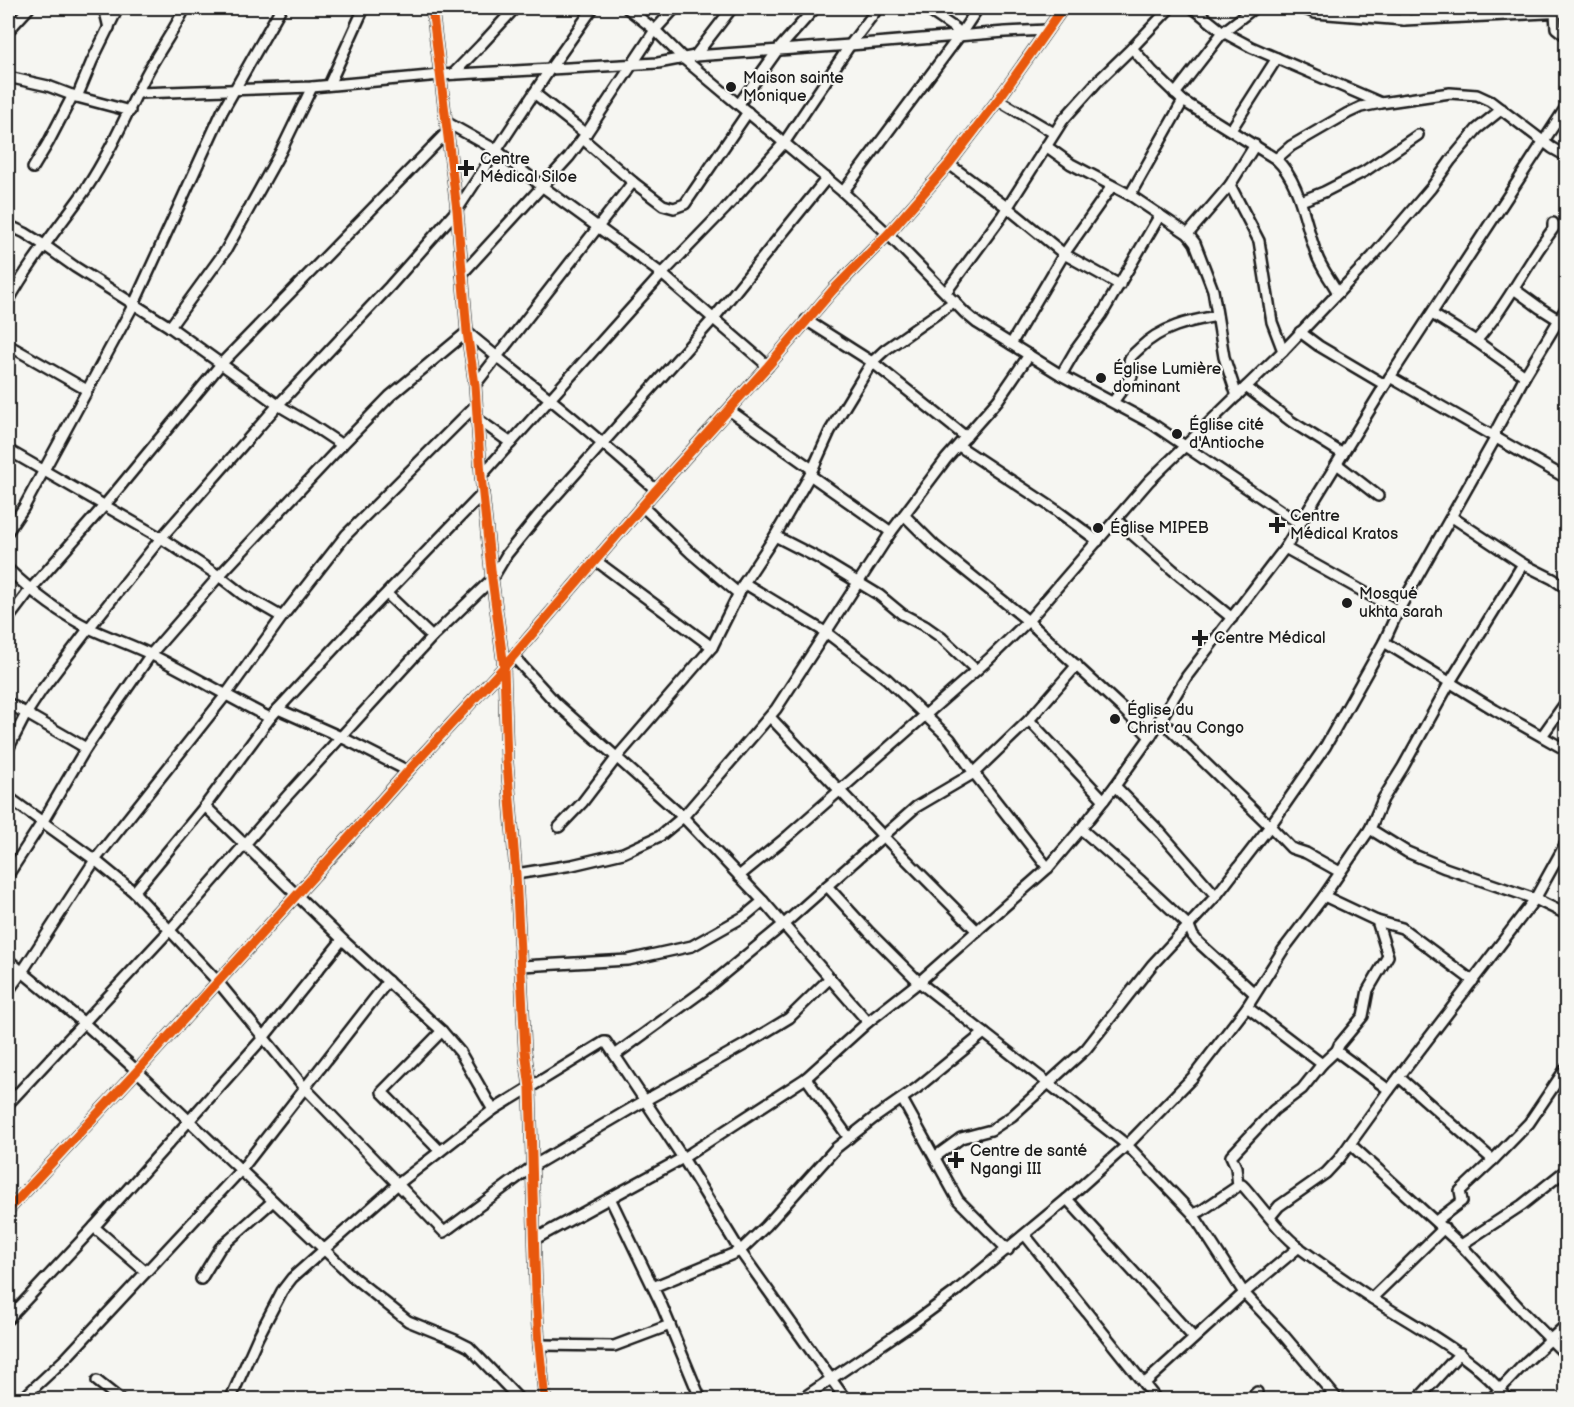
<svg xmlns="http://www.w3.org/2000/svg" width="1574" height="1407" font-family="'Balsamiq Sans',sans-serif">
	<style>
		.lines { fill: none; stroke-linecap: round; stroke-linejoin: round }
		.minor-casing { stroke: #1c1c1c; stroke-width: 14 }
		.minor { stroke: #f6f6f2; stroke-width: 9 }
		.cycleway-casing { stroke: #f6f6f2; stroke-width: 13 }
		.cycleway { stroke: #e8590c; stroke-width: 9 }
		.poi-dot { fill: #1c1c1c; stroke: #f6f6f2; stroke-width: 2 }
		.labels { text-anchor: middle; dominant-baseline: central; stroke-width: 4.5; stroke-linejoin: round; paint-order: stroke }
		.poi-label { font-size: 16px; fill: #1c1c1c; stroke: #f6f6f2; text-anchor: start }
	</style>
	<rect width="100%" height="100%" fill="#f6f6f2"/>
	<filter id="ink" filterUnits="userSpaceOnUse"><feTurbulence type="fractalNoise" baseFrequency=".0167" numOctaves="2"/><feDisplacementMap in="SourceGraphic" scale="12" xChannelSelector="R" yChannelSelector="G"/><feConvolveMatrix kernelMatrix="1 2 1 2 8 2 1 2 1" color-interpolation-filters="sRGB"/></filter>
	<g filter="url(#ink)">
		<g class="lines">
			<g class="minor-casing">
				<g id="minor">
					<polyline points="104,8 109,28"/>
					<polyline points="432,8 457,210 467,332 475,385 481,476 492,579 504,667 507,763 516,874 525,1051 530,1088 536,1294 539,1345 545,1400"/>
					<polyline points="627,8 655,30 684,59 843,192 888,234 965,313 977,323 1061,375 1151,423 1300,524"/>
					<polyline points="925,8 956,29 960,35"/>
					<polyline points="1193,8 1223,32 1251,47 1381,103 1450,93 1477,95 1490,101 1552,148 1566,156"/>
					<polyline points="1302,8 1315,13 1404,20 1566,12"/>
					<polyline points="1556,8 1555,13 1556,28 1566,36"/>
					<polyline points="1404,20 1405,8"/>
					<polyline points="8,31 29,8"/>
					<path d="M 1132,48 L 1152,71 L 1183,101 L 1276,159 C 1301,183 1304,221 1316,253 C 1320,267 1331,280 1338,293"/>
					<polyline points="695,56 732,8"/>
					<polyline points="453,74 481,45 515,8"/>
					<polyline points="8,77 48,86 77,97 130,111"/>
					<polyline points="329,85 364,8"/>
					<polyline points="139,93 312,87 440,75 658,63 695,56 850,45 1005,32 1047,30"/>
					<polyline points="534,93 586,134"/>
					<polyline points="1175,94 1223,32 1254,8"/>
					<polyline points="77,97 92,61 118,8"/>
					<polyline points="998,100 1054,133"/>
					<polyline points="739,104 777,51 815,8"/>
					<polyline points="1566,107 1390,377 1285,548 1398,611 1384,642 1495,710 1566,750"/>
					<polyline points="446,122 496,150 543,187 662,274 768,366"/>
					<polyline points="1231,130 1277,58"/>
					<polyline points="583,139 633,182 663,205 674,208 685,204 748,112"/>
					<polyline points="1046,146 1071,164 1130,195 1188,234 1195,243 1213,290 1224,357 1237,396"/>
					<polyline points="1276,159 1291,146 1348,113 1361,107 1381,103"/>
					<polyline points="949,164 1008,208 1064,254 1120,285"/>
					<polyline points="33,168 48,143 73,95"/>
					<polyline points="1230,185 1259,241 1272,322 1283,351"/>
					<polyline points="843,192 960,35 978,8"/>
					<polyline points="1130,195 1183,101"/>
					<polyline points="1301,201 1324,192 1365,171 1418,135"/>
					<polyline points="8,225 25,233 44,245 75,267 170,327 278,405 312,425 342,445"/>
					<polyline points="1188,234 1230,185 1255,145"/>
					<polyline points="462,274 569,157 586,134 655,30 675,8"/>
					<polyline points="1514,289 1540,308 1559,320"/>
					<polyline points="946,292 1002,216 1063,120 1097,82 1132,48 1170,8"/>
					<path d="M 8,302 C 30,261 60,226 86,189 C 110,153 127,113 146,75 C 158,52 174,31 185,8"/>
					<polyline points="1432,314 1476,341 1525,376"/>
					<polyline points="806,320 872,362 966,437"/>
					<polyline points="170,327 226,250 281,151 312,87"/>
					<polyline points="1300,332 1319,346 1385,385"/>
					<path d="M 1476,341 C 1498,316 1514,288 1532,260 C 1538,249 1546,239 1553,229 L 1553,223"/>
					<polyline points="1011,344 1064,254 1112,186"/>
					<polyline points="8,345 87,390"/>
					<polyline points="1061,375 1075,351 1102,314 1160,215"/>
					<polyline points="1390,377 1566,478"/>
					<polyline points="475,385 633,182"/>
					<polyline points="1246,387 1292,422 1343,454"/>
					<path d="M 1113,402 L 1132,376 C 1131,371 1127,363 1130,358 C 1132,355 1137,351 1140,348 C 1161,327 1189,321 1217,316"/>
					<polyline points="729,410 812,469"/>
					<polyline points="476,418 511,443"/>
					<polyline points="1493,436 1525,376 1566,308"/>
					<polyline points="959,446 1056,510 1098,541"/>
					<polyline points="8,450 161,538 219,576 242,594 282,617"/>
					<polyline points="1337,464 1378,496"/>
					<polyline points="810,475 891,532"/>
					<polyline points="481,476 662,274 725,209 784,143 850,45 878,8"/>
					<polyline points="642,506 691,553 739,594"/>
					<polyline points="904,515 935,546 1028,621 1122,708 1150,737"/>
					<polyline points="1452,517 1523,564 1553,579 1566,588"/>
					<polyline points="1116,520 1173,570 1232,618"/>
					<polyline points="8,531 24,507 134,304 222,112 281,8"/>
					<polyline points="775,536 818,558 879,595 902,614 925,626 942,638 976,670"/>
					<polyline points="595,560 712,647"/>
					<polyline points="1523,564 1450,682 1403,767 1383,799 1370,829 1407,852 1445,868 1535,899 1566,914"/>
					<path d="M 8,569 C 32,592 59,613 89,628 C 110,638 132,645 152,655 C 192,675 230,698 270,718 L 278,709 L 341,737 L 408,771"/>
					<polyline points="744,583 827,633 887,679 950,739 974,773 1048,868"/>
					<polyline points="387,594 432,637"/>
					<polyline points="1398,611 1496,437"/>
					<polyline points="8,619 30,590 104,506 221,364 447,132"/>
					<polyline points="513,656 556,703 683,817 763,901 868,1022"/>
					<polyline points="8,703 86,748"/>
					<polyline points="278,709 354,627 483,493"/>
					<polyline points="770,717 883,836 977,931"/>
					<polyline points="1160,719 1270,826 1291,848 1306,853 1340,872"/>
					<polyline points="1029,720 1104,800"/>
					<polyline points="1542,736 1566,702"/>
					<polyline points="8,749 26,714 41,691 89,628 161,538 278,405 390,286 457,210 550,69 593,8"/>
					<polyline points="1115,786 1161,833 1216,896"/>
					<polyline points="8,797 95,860 134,892 218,982 305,1088 444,1232 533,1166 644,1101 746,1044 789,1018 830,978"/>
					<polyline points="205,806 347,944 442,1031 460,1052 493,1110"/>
					<polyline points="559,827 582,803 617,757 712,647 744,583 775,536 810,475 830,431 872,362 885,350 955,301"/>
					<polyline points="1081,829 1141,881 1189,926 1193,936 1198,942 1254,993"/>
					<polyline points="516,874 572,865 623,853 660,836 683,817 776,709 891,532 946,459 998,400 1029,355"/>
					<path d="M 8,875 L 43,821 L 86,748 L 151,654 L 219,576 L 342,445 L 390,396 L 467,332 C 494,355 522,377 550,399 C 586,428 621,459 656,490"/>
					<polyline points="739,876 788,836 989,659 1028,621 1149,481 1283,351 1338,293 1373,256 1431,188 1451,160 1477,129 1502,109"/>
					<polyline points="827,886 869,932 919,982 1127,1145 1193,1214 1244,1293 1280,1331 1338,1400"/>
					<polyline points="134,892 205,806 270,718"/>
					<polyline points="1324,896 1377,921 1388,956 1368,990 1363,1016 1339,1045 1337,1050 1339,1053 1389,1090"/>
					<polyline points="1377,921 1402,928 1473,981"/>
					<polyline points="8,960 84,1023 137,1071 353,1277 408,1321 455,1340 469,1347 520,1400"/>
					<polyline points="522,966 628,960 692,946 745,916 763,901"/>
					<polyline points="8,991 22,972 95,860 225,696 282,617 346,535 475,406"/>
					<polyline points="1247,1007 1322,1064"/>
					<polyline points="615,1055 703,991 783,925 916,807 974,773 1029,720 1077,665"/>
					<polyline points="1399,1077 1493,1160 1529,1123 1566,1068"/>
					<polyline points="806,1078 849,1138"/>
					<polyline points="902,1099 958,1200 1008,1250"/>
					<polyline points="8,1104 169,931 288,795 432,637 492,579 507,554 537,517 714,318 827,178"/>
					<polyline points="1350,1144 1461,1245 1523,1312 1566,1355"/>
					<polyline points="440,1151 382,1092 442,1031"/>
					<polyline points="935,1157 961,1138 991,1130 1012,1116 1086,1049 1152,965 1216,896 1270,826 1325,747 1384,642"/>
					<path d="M 1238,1186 L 1242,1185 L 1245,1188 C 1263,1209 1280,1233 1301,1249 C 1324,1266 1349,1283 1373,1299 C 1420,1329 1473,1355 1509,1400"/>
					<polyline points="1238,1186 1236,1167 1231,1156 1274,1110 1302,1089 1322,1064 1337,1050"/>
					<polyline points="610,1198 662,1306 701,1400"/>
					<polyline points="1067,1199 1194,1338"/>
					<polyline points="8,1210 137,1071 361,824 408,771 504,667 656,490 768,366 833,290 888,234 949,164 998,100 1063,8"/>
					<polyline points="1193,1214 1201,1211 1238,1186"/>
					<polyline points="1270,1217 1279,1206 1326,1173 1339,1159 1389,1090 1535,899 1566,843"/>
					<polyline points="1436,1221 1462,1201 1460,1191 1493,1160"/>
					<polyline points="94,1227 146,1272"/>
					<polyline points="1025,1235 1157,1400"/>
					<polyline points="535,1239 683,1158 806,1078 868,1022 919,982 1048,868 1081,829 1115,786 1150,737 1187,676 1285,548"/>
					<polyline points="1461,1245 1522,1205 1566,1170"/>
					<polyline points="201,1279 220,1248 273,1201"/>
					<polyline points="653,1287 740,1251 766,1226 836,1148 874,1118 917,1088 984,1033"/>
					<polyline points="1372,1298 1444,1228"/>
					<polyline points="8,1319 94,1227 263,1038 342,940"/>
					<polyline points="539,1345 614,1346 670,1325"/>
					<polyline points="97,1381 121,1400"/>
					<polyline points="1144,1384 1244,1293 1299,1247"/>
					<polyline points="21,1400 66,1358 241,1170 388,981"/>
					<polyline points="230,1400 258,1337 282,1291 292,1278 398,1184 493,1110 604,1042 606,1042 683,1158 740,1251 846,1400"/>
					<polyline points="800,1400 909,1326 955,1292 1067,1199 1127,1145 1193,1077 1247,1007 1283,950 1324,896 1370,829"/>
					<polyline points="1249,1400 1257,1392"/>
					<polyline points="1417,1400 1460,1353"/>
					<polyline points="1490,1400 1526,1362 1566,1325"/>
				</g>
			</g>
			<use href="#minor" class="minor"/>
			<g class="cycleway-casing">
				<g id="cycleway">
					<polyline points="432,8 457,210 467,332 475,385 481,476 492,579 504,667 507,763 516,874 525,1051 530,1088 536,1294 539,1345 545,1400"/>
					<polyline points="8,1210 137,1071 361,824 408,771 504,667 656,490 768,366 833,290 888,234 949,164 998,100 1063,8"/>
				</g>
			</g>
			<use href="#cycleway" class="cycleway"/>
		</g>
	</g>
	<g class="poi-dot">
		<circle cx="731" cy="87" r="6"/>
		<path d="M463 159h6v6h6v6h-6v6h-6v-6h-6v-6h6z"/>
		<circle cx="1101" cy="378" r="6"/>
		<circle cx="1177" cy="434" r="6"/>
		<path d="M1274 516h6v6h6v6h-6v6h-6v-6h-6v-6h6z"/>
		<circle cx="1098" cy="528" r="6"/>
		<circle cx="1347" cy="603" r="6"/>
		<path d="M1197 629h6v6h6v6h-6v6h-6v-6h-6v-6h6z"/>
		<circle cx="1115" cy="719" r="6"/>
		<path d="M953 1151h6v6h6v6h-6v6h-6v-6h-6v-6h6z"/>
	</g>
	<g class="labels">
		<g class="poi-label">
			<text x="743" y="78">Maison sainte<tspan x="743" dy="18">Monique</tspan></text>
			<text x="480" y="159">Centre<tspan x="480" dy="18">Médical Siloe</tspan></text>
			<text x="1113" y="369">Église Lumière<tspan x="1113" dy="18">dominant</tspan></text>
			<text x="1189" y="425">Église cité<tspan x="1189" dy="18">d'Antioche</tspan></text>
			<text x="1290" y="516">Centre<tspan x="1290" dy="18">Médical Kratos</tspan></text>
			<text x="1110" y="528">Église MIPEB</text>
			<text x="1359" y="594">Mosqué<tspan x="1359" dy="18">ukhta sarah</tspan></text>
			<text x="1214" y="638">Centre Médical</text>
			<text x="1127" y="710">Église du<tspan x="1127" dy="18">Christ au Congo</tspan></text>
			<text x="970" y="1151">Centre de santé<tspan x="970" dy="18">Ngangi III</tspan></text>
		</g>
	</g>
	<rect width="1574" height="1407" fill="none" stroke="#f6f6f2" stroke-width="30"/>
	<rect x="15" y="15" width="1544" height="1377" fill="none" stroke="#1c1c1c" stroke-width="2" filter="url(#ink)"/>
</svg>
